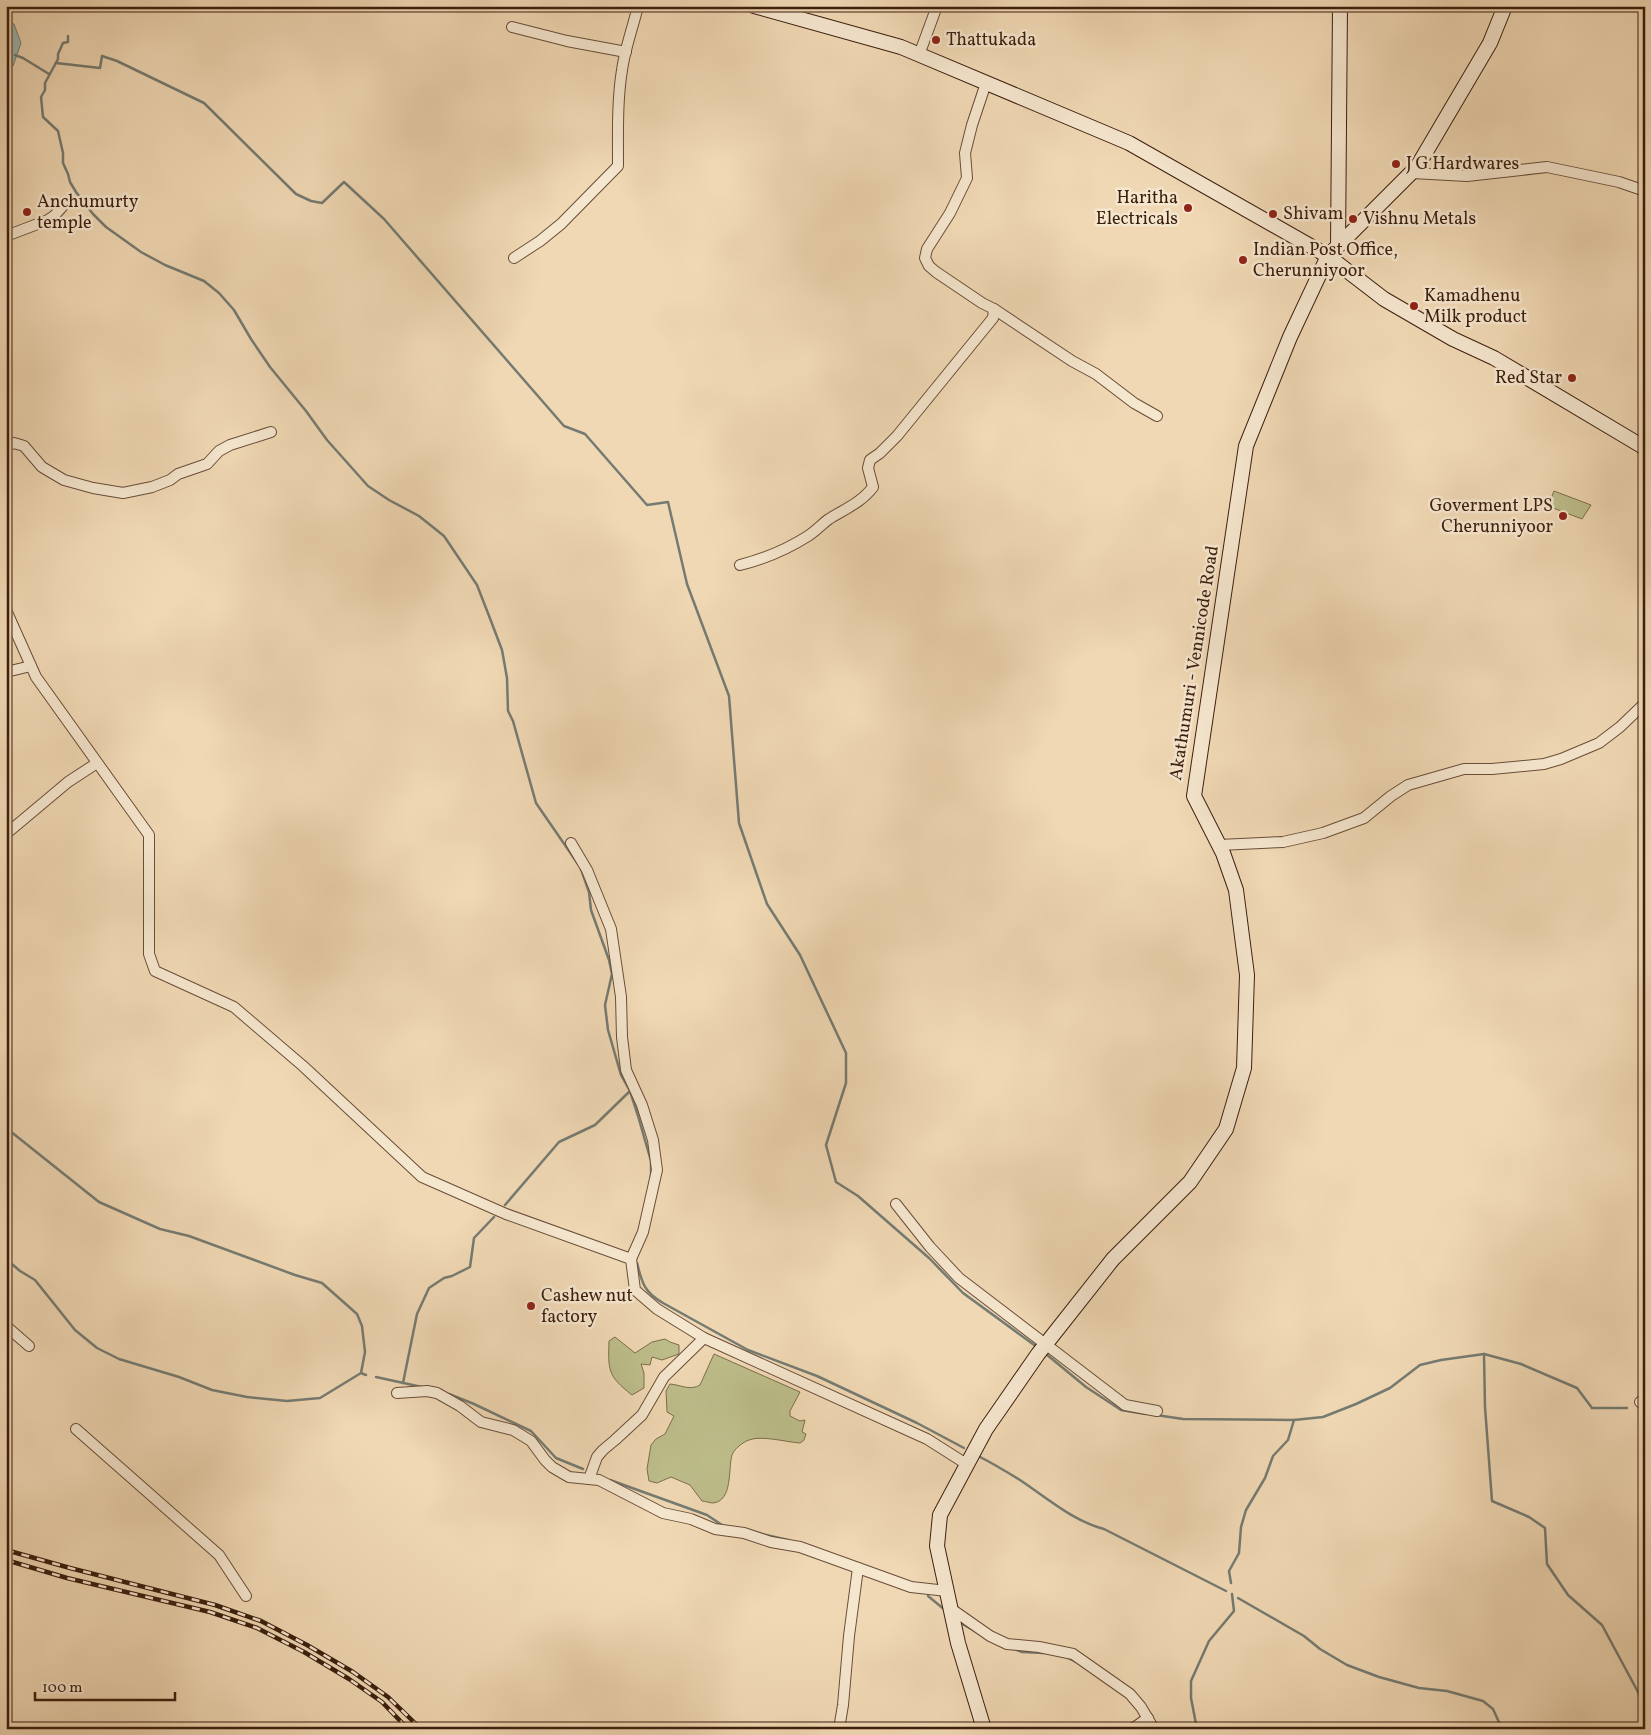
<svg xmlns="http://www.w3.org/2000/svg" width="1651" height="1735" font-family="Vollkorn,serif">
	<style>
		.green { fill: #bdbe8b; stroke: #7c6e4c }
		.water { fill: #9bb9b4; stroke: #757b72 }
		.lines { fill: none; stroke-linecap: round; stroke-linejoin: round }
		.stream { stroke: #757b72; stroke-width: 2.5 }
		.street-casing { stroke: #694d38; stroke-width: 12 }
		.secondary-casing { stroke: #3c1f0e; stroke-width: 16 }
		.street { stroke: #f5e6ce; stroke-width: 10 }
		.secondary { stroke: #f5e6ce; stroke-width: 14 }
		.rail-casing { stroke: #3c1f0e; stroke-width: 4.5 }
		.rail { stroke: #f5e6ce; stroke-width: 2.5; stroke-dasharray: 8; stroke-linecap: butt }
		.poi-dot { fill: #8f2418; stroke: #f5e6ce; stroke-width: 2 }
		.labels { text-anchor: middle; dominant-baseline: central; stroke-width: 5; stroke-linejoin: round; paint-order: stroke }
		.poi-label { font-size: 18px; fill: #3c1f0e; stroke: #f5e6ce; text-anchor: start }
		.street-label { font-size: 18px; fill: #3c1f0e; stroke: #f5e6ce }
	</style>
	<rect width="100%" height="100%" fill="#f0d8b4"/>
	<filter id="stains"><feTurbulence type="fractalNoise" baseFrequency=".004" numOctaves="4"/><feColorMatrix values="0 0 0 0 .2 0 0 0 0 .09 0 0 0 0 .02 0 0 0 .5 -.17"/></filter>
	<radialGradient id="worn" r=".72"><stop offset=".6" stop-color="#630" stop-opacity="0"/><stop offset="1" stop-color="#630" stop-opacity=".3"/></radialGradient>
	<g class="green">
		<polygon points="1554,491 1591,505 1582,519 1548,506"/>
		<path d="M 615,1337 L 635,1353 L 652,1342 L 665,1339 L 670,1342 L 679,1345 L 679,1354 L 662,1360 L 652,1357 L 650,1365 L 641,1364 L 644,1373 L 644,1388 L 632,1395 C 608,1376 608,1371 609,1341 Z"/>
		<path d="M 714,1354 L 800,1392 L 790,1411 L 790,1416 L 800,1421 L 805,1420 L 802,1432 L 806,1434 L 804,1440 L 800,1443 C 786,1442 761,1435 749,1440 C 743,1442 734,1449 732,1455 C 728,1469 733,1501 713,1503 C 710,1503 705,1501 702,1501 L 690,1485 L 671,1477 L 657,1483 L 649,1481 L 647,1469 L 651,1445 L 656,1439 L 665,1434 L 674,1416 L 667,1412 L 666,1391 L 670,1384 C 681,1385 690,1391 700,1385 Z"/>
	</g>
	<polygon class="water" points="6,20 14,24 21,43 13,66 6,62"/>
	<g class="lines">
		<g class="stream">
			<polyline points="68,36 68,42 63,43 58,54 58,59 45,83 45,90 41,97 43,117 58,131 63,153 63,163 68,174 70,182 76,192 93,214 106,227 141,252 165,265 204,281 219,293 234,310 251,339 270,367 306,411 327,440 368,486 389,500 419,516 444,536 477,585 491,621 502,650 507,678 508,711 513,721 536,803 578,864"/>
			<polyline points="15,55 23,58 49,74"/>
			<polyline points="56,63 100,68 102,56 117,61 204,103 296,194 311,201 322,203 344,182 384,219 564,426 585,434 647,505 668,502 687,584 729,696 739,823 767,904 800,955 846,1053 846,1083 826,1145 836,1182 858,1196 929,1258 963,1293 1037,1347"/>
			<polyline points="581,869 589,892 591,910 609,960 612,974 605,1005 608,1030 621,1075 630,1091 638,1116 651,1161 651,1176"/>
			<polyline points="10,1131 99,1202 160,1229 189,1236 295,1275 322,1283 357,1314 362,1326 365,1352 361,1373 366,1375"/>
			<polyline points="505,1205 559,1142 595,1125 630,1091"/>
			<polyline points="6,1259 20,1271 35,1280 75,1330 97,1348 119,1359 179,1377 212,1390 247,1397 287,1401 320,1398 361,1373"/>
			<path d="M 637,1263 C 642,1283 644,1292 663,1303 L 748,1350 L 817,1376 L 917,1423 L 964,1448"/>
			<polyline points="1046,1354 1086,1387 1121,1410 1146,1414"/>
			<polyline points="1484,1354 1521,1364 1577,1388 1592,1408 1627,1408"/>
			<polyline points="376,1377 422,1387"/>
			<polyline points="403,1383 417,1314 429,1288 444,1278 452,1276 470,1267 474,1238 494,1217"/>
			<polyline points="449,1394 474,1404 531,1431 556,1458 583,1469"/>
			<polyline points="1156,1415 1183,1419 1294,1420"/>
			<path d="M 980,1457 C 994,1464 1007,1472 1020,1480 C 1047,1498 1073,1521 1104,1529 L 1226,1591"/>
			<polyline points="610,1480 707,1515 725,1527"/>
			<polyline points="757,1533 788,1540"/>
			<polyline points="1231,1583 1229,1571 1239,1553 1241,1527 1246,1510 1265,1478 1273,1456 1288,1440 1294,1420 1323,1417 1356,1404 1390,1388 1420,1365 1441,1360 1484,1354 1485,1407 1492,1501 1529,1517 1545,1528 1547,1564 1568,1595 1602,1625 1645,1705"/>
			<polyline points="928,1596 945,1610"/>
			<polyline points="1238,1598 1304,1636 1320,1649 1347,1665 1379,1677 1419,1688 1447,1691 1483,1701 1493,1709 1502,1729"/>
			<polyline points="959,1622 978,1633"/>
			<polyline points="1014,1649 1022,1652 1044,1653"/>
			<polyline points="1064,1656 1077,1662"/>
			<polyline points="1197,1729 1191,1698 1191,1681 1209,1641 1234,1611 1232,1594"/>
		</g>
		<g class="street-casing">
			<g id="street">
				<polyline points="512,27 567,41 626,52"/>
				<polyline points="919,55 937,6"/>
				<polyline points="1412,173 1467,176 1547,167 1619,182 1645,191"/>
				<polyline points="6,236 48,220 54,216 62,207"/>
				<path d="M 514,258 L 540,241 L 561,224 L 618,166 C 618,134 617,101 622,70 C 625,48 633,27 638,6"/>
				<polyline points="994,309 1072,361 1096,374 1134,403 1157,416"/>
				<polyline points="6,446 14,443 24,446 42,467 64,480 93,488 123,493 152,487 170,480 178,474 207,464 219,451 230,445 271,432"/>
				<path d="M 740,565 C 764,559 786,550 808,536 C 816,531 822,524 829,519 C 845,509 862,502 873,487 L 868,468 L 870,460 L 880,453 L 897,436 L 993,318 L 994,309 L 982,303 L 936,272 L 929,266 L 925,258 L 927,249 L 950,213 L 967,178 L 965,153 L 972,125 L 986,83"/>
				<polyline points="6,610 36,677 149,835 149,954 155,971 234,1007 303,1066 422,1177 506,1214 631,1259 635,1290 657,1309 704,1338 927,1439 968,1465"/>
				<polyline points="6,672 31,666"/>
				<polyline points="6,834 68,782 97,763"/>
				<polyline points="571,843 587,870 611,929 621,997 622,1037 626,1070 642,1105 653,1140 657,1170 643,1232 631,1259"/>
				<polyline points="1219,845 1283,842 1323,833 1364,818 1391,796 1408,785 1464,769 1492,769 1544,764 1561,759 1599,743 1620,727 1645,703"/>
				<polyline points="896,1204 930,1247 959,1278 1125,1405 1157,1411"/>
				<polyline points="6,1326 29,1346"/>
				<polyline points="397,1393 427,1391 437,1393 460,1406 481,1422 513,1430 531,1441 545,1460 552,1467 569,1477 599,1480 663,1513 691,1519 715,1529 744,1533 771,1542 800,1547 911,1587 947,1591"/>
				<polyline points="1640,1402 1645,1401"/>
				<polyline points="76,1429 219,1555 246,1596"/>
				<polyline points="589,1479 597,1457 603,1450 615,1440 642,1415 664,1377 704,1338"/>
				<polyline points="950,1608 990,1636 1007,1644 1039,1647 1073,1654 1130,1694 1141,1707 1154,1729"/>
				<polyline points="839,1729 843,1705 849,1636 858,1568"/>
				<polyline points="1132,1729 1148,1718"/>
			</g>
		</g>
		<g class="secondary-casing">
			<g id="secondary">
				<polyline points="754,6 901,47 1129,143 1328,256 1384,299 1453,339 1494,358 1645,448"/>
				<polyline points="1338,246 1340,6"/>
				<polyline points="984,1729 958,1643 937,1546 940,1515 986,1429 1038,1354 1113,1259 1190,1182 1226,1129 1244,1068 1247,975 1236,890 1223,853 1194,796 1246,446 1290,337 1328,256 1417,167 1490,43 1505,6"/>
			</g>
		</g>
		<use href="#street" class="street"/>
		<use href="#secondary" class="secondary"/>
		<g class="rail-casing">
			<g id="rail">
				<polyline points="6,1550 70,1568 215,1605 261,1621 307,1645 353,1672 388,1697 421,1729"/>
				<polyline points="6,1560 67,1578 210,1612 257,1628 304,1652 349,1679 382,1702 408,1729"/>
			</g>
		</g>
		<use href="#rail" class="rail"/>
	</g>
	<g class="poi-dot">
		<circle cx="936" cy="40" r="5"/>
		<circle cx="1396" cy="164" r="5"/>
		<circle cx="1188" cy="208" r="5"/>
		<circle cx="27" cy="212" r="5"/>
		<circle cx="1273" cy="214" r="5"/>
		<circle cx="1353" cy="219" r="5"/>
		<circle cx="1243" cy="260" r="5"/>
		<circle cx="1414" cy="306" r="5"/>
		<circle cx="1572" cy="378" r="5"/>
		<circle cx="1563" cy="516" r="5"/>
		<circle cx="531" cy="1306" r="5"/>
	</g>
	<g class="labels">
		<g class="poi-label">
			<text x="946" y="40">Thattukada</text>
			<text x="1406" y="164">J G Hardwares</text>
			<text x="1178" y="198" text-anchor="end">Haritha<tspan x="1178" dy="21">Electricals</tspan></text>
			<text x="37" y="202">Anchumurty<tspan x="37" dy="21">temple</tspan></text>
			<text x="1283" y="214">Shivam</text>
			<text x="1363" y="219">Vishnu Metals</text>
			<text x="1253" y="250">Indian Post Office,<tspan x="1253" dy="21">Cherunniyoor</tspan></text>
			<text x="1424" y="296">Kamadhenu<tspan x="1424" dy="21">Milk product</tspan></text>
			<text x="1562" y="378" text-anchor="end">Red Star</text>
			<text x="1553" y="506" text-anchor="end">Goverment LPS<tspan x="1553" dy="21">Cherunniyoor</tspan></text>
			<text x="541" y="1296">Cashew nut<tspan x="541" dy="21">factory</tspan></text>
		</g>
		<g class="street-label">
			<text transform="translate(1195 663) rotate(-81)">Akathumuri - Vennicode Road</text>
		</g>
	</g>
	<rect width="1651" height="1735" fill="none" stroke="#f0d8b4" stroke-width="25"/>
	<rect x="8" y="8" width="1636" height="1720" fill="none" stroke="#3c1f0e" stroke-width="2.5"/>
	<rect x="12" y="12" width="1626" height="1710" fill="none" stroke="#3c1f0e"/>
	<path d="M35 1692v8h140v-8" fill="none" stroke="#3c1f0e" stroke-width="2.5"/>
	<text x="42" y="1692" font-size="15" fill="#3c1f0e" stroke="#f5e6ce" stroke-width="4" paint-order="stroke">100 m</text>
	<rect width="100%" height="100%" filter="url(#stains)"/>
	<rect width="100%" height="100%" fill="url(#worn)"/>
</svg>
